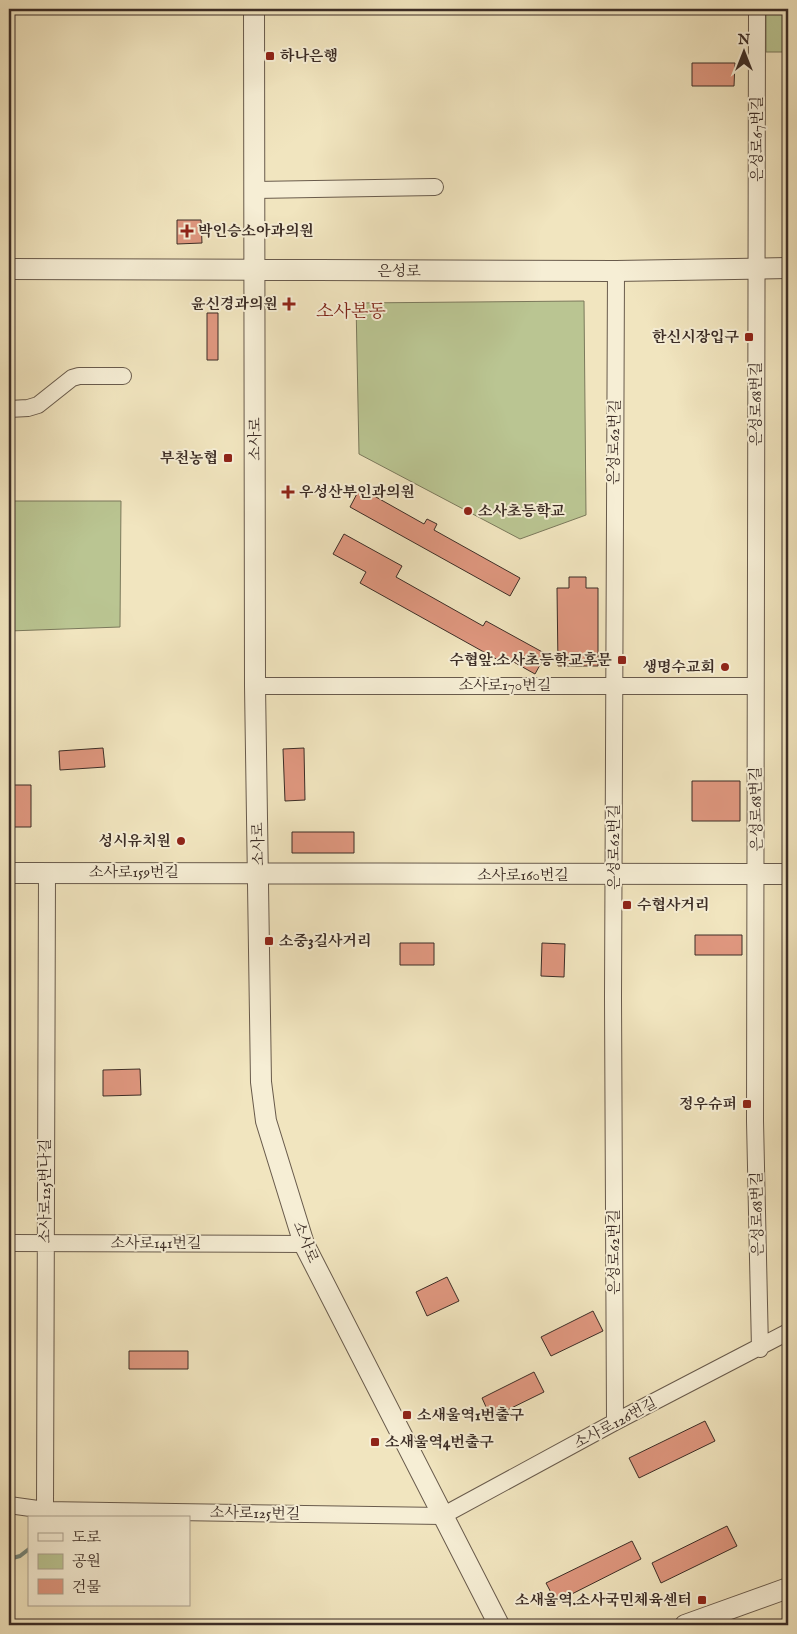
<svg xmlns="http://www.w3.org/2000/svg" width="797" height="1634" font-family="'IM FELL English','Noto Serif KR',serif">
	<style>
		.park { fill: #bac592; stroke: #7b795c }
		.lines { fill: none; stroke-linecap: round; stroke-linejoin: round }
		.stream { stroke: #758579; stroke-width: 4 }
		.building { fill: #df977f; stroke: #3c2d26 }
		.minor-casing { stroke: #695b4c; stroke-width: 18 }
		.tertiary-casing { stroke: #695b4c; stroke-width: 22 }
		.minor { stroke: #f6eed5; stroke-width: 16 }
		.tertiary { stroke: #f6eed5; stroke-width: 20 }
		.poi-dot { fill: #8f2418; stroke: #f6eed5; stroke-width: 2 }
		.labels { text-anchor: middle; stroke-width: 4; stroke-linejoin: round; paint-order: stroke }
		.poi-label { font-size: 15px; font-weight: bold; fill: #3c2d26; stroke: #f6eed5; text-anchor: start }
		.street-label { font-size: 15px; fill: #3c2d26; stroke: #f6eed5 }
		.quarter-label { font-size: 18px; fill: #7a1f14; stroke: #f6eed5 }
	</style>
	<rect width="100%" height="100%" fill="#f1e5bf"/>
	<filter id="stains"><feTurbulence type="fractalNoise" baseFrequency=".004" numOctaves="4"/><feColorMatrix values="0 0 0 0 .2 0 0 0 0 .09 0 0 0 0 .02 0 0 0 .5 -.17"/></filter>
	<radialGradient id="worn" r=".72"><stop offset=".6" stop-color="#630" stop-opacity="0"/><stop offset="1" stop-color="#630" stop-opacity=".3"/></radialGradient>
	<!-- park -->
	<path class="park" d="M766,9H788V52H766Z
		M584,301L586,515L520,539L359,454L356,303Z
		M9,501H121L120,627L9,631Z"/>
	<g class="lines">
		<!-- stream -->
		<path class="stream" d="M9,1559L20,1556L29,1549"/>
	</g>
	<!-- building -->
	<path class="building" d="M692,63H735L734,86H692Z
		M177,220H201L202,243L177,244Z
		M207,313H218V360H207Z
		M360,488L424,524L427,519L437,524L434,530L520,578L510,596L350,507Z
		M344,534L402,566L396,577L483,626L486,621L546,654L535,674L503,656L500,661L360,583L366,572L333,554Z
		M569,577H586V588H598V666H558L557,588H569Z
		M103,748L105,767L60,770L59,751Z
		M304,748L305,800L285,801L283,749Z
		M692,781H740V821H692Z
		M9,785H31V827H9Z
		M292,832H354V853H292Z
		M695,935H742V955H695Z
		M400,943H434V965H400Z
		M542,943L565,944L564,977L541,976Z
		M140,1069L141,1095L103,1096V1070Z
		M447,1277L459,1301L427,1316L416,1292Z
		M593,1311L603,1331L551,1356L541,1337Z
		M129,1351H188V1369H129Z
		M534,1372L544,1392L491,1418L482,1398Z
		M705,1421L715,1441L639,1478L629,1458Z
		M727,1526L737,1546L661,1583L652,1563Z
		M632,1541L641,1559L556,1602L546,1583Z"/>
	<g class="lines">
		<defs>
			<path id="minor" d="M757,9L755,1121L760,1349
				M255,190L435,187
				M9,409L28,408L38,405L72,378L79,376H123
				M255,686H755
				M9,1243L304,1244
				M615,1422L613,998L616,271
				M9,1505L45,1510L442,1516L615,1422L788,1332
				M45,1510L47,873"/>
			<path id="tertiary" d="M254,9L255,686L261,1082L266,1121L304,1244L499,1625
				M9,269L616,271L788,268
				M9,873L788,874
				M685,1625L788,1588"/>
		</defs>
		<!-- minor casing -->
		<use href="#minor" class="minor-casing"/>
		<!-- tertiary casing -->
		<use href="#tertiary" class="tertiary-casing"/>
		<!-- minor -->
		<use href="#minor" class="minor"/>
		<!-- tertiary -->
		<use href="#tertiary" class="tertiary"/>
	</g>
	<!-- markers -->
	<g class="poi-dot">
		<rect x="265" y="51" width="10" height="10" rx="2.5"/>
		<path d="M184.5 223.5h5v5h5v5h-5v5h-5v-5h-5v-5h5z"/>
		<path d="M286.5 296.5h5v5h5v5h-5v5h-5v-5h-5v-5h5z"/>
		<rect x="744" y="332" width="10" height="10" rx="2.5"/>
		<rect x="223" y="453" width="10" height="10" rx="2.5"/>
		<path d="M285.5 484.5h5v5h5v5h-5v5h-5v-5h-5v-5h5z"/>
		<circle cx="468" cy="511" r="5"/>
		<rect x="617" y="655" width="10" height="10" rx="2.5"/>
		<circle cx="725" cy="667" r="5"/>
		<circle cx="181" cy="841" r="5"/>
		<rect x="622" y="900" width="10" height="10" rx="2.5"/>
		<rect x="264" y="936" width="10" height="10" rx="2.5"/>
		<rect x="742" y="1099" width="10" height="10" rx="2.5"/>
		<rect x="402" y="1410" width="10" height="10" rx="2.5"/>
		<rect x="370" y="1437" width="10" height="10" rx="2.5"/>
		<rect x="697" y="1595" width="10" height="10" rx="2.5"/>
	</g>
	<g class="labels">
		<!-- poi labels -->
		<g class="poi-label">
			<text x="280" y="61">하나은행</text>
			<text x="198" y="236">박인승소아과의원</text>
			<text x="278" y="309" text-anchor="end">윤신경과의원</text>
			<text x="739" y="342" text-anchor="end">한신시장입구</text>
			<text x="218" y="463" text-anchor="end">부천농협</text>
			<text x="299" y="497">우성산부인과의원</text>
			<text x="478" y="516">소사초등학교</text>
			<text x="612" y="665" text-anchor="end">수협앞.소사초등학교후문</text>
			<text x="715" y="672" text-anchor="end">생명수교회</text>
			<text x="171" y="846" text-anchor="end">성시유치원</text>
			<text x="637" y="910">수협사거리</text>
			<text x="279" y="946">소중3길사거리</text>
			<text x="737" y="1109" text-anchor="end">정우슈퍼</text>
			<text x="417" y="1420">소새울역1번출구</text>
			<text x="385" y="1447">소새울역4번출구</text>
			<text x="692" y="1605" text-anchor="end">소새울역.소사국민체육센터</text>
		</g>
		<!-- street labels -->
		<g class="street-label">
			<text transform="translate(757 139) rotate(-90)" y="5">은성로67번길</text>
			<text x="399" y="276">은성로</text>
			<text transform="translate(756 404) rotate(-90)" y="5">은성로68번길</text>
			<text transform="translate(255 439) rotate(-90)" y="5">소사로</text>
			<text transform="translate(614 442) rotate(-89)" y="5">은성로62번길</text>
			<text x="505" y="690">소사로170번길</text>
			<text transform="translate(756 809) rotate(-91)" y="5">은성로68번길</text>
			<text transform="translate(258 844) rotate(-91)" y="5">소사로</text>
			<text transform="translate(614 847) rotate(-90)" y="5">은성로62번길</text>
			<text x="134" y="877">소사로159번길</text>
			<text x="523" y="880">소사로160번길</text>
			<text transform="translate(45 1191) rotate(-90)" y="5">소사로125번나길</text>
			<text transform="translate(757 1214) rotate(-91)" y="5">은성로68번길</text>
			<text transform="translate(306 1242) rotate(68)" y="5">소사로</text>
			<text x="156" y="1248">소사로141번길</text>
			<text transform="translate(614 1252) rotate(-90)" y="5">은성로62번길</text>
			<text transform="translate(615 1423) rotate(-28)" y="5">소사로126번길</text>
			<text transform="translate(255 1513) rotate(1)" y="5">소사로125번길</text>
		</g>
		<!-- quarter labels -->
		<g class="quarter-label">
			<text x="351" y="317">소사본동</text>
		</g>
	</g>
	<!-- margin -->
	<rect width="797" height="1634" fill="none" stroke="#f1e5bf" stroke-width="30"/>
	<rect x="10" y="10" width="777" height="1614" fill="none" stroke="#3c2d26" stroke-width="2.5"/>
	<rect x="15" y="15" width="767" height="1604" fill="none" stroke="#3c2d26"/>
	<!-- legend -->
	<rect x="28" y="1516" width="162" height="90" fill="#f6eed5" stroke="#aca18f"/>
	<rect x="38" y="1533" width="25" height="8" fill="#f6eed5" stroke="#aca18f"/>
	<text x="72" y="1542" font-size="15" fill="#3c2d26">도로</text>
	<rect x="38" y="1554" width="25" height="15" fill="#bac592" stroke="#aca18f"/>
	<text x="72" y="1566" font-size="15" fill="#3c2d26">공원</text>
	<rect x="38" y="1579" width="25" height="15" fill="#df977f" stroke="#aca18f"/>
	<text x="72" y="1592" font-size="15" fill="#3c2d26">건물</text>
	<!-- north arrow -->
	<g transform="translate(744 52)" stroke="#f6eed5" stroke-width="4" paint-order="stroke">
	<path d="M0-4L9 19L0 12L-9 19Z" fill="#3c2d26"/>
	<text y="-8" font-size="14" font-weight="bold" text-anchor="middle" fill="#3c2d26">N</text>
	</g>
	<rect width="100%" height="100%" filter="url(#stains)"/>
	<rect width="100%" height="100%" fill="url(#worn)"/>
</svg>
